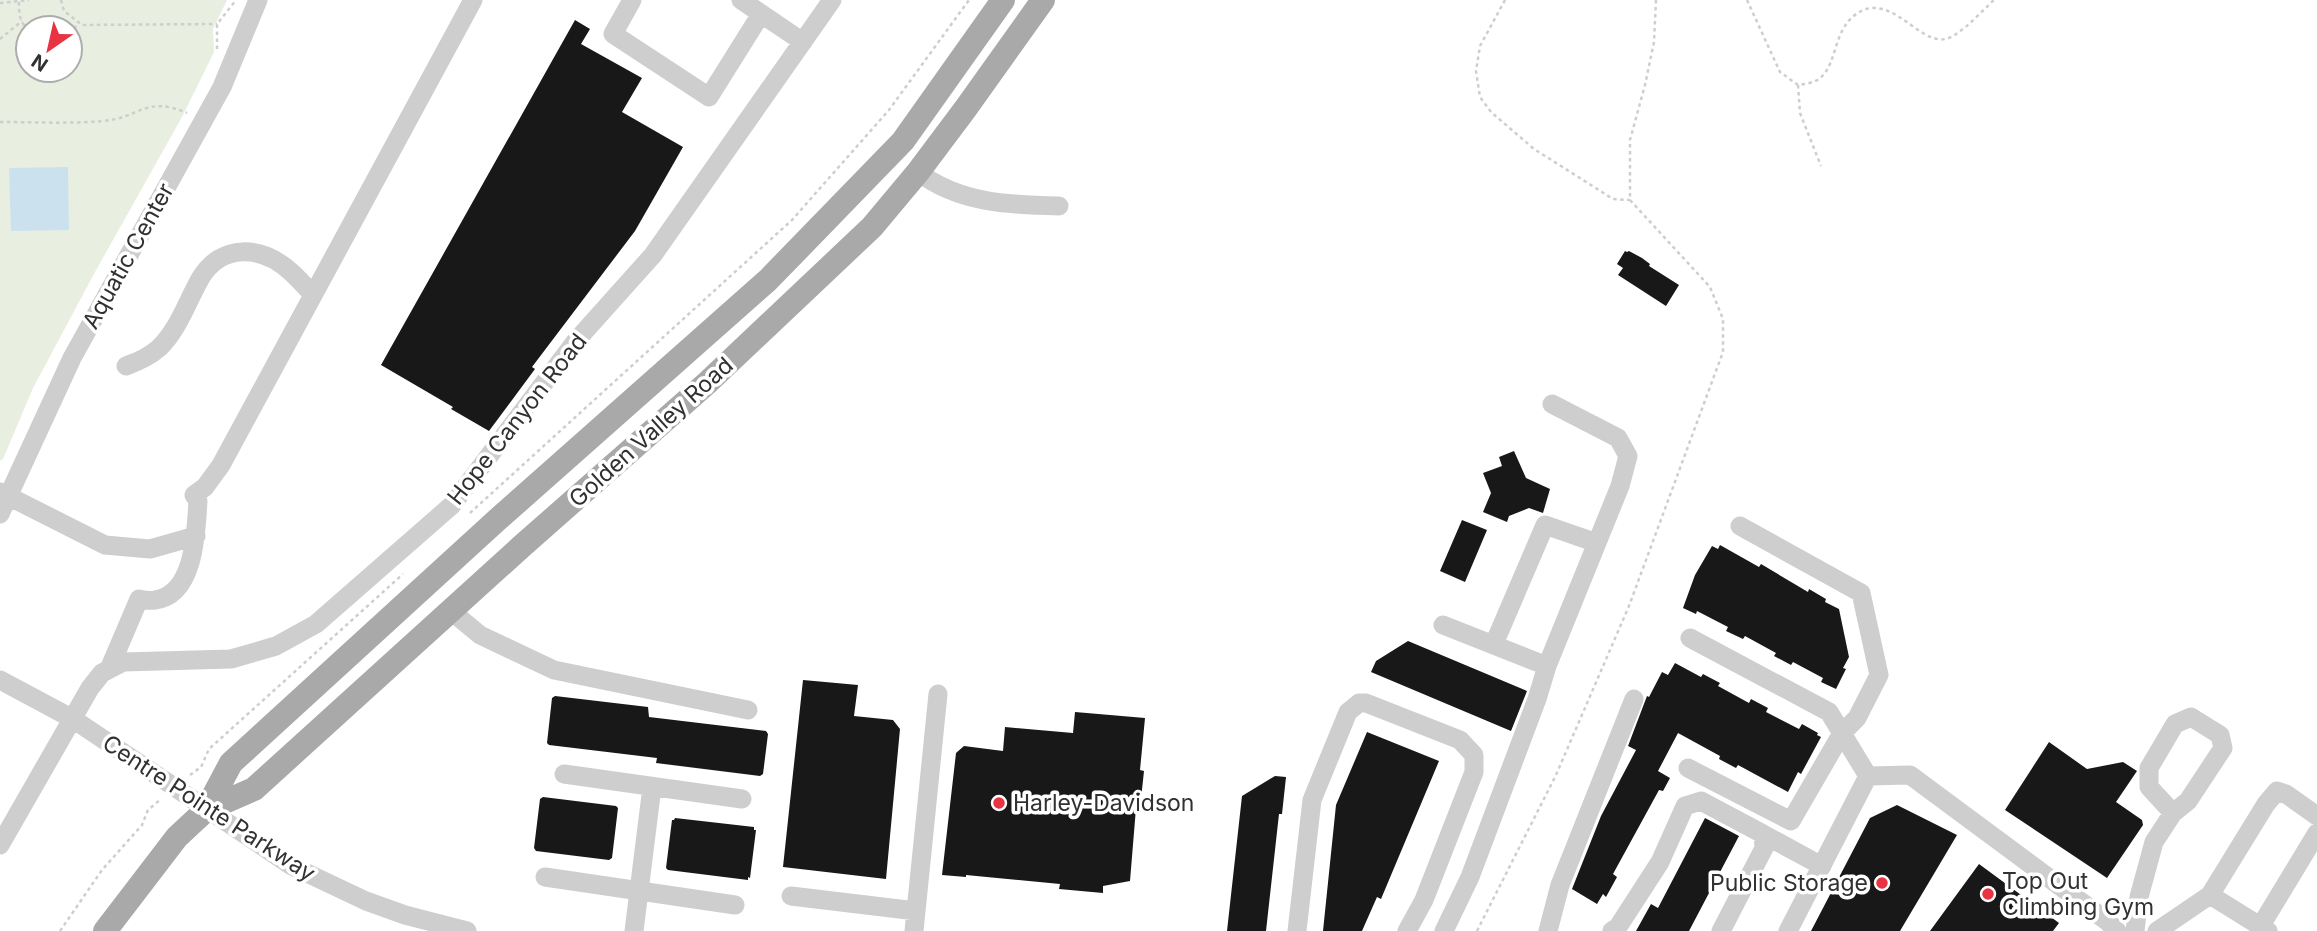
<svg xmlns="http://www.w3.org/2000/svg" width="2317" height="931" font-family="Inter,sans-serif">
	<style>
		.green { fill: #e8eee0; fill-rule: evenodd }
		.water { fill: #cce1ee }
		.building { fill: #181818 }
		.lines { fill: none; stroke-linecap: round; stroke-linejoin: round }
		.path { stroke: #cecece; stroke-width: 2.5; stroke-dasharray: 3.5 3.5; stroke-linecap: butt }
		.minor { stroke: #cecece; stroke-width: 19 }
		.major { stroke: #a9a9a9; stroke-width: 24 }
		.poi-dot { fill: #e83442; stroke: #fff; stroke-width: 2.5 }
		.labels { text-anchor: middle; stroke-width: 7; stroke-linejoin: round; paint-order: stroke }
		.street-label { font-size: 23px; fill: #313131; stroke: #fff }
		.poi-label { font-size: 23px; fill: #313131; stroke: #fff; text-anchor: start }
	</style>
	<rect width="100%" height="100%" fill="#fff"/>
	<!-- green -->
	<path class="green" d="M0,0H227L213,29L214,52L182,117L95,272L33,388L3,459L0,461ZM28,28H70V70H28Z"/>
	<!-- water -->
	<path class="water" d="M68,167L69,230L11,231L9,168Z"/>
	<!-- building -->
	<path class="building" d="M575,20L590,29L581,44L642,78L622,112L683,147L635,231L532,367L535,369L489,431L451,409L453,407L381,365Z
		M1625,251L1627,252L1629,251L1642,258L1650,264L1649,266L1679,285L1666,306L1618,275L1623,268L1617,264Z
		M1514,451L1526,478L1550,489L1543,513L1529,508L1509,516L1507,522L1483,512L1491,493L1483,473L1502,466L1499,457Z
		M1462,520L1487,530L1465,582L1440,571Z
		M1720,545L1759,567L1761,564L1808,592L1809,589L1826,599L1825,602L1839,609L1849,657L1843,668L1846,669L1836,689L1821,682L1823,678L1793,662L1791,665L1774,656L1776,653L1745,636L1743,639L1726,631L1728,627L1697,611L1696,614L1683,608L1695,575L1712,546L1718,549Z
		M1408,641L1527,691L1511,731L1371,672L1376,661Z
		M1675,663L1701,677L1703,674L1720,683L1718,686L1749,703L1751,699L1768,708L1766,712L1799,729L1802,724L1818,733L1817,735L1821,737L1801,774L1798,772L1788,792L1738,765L1736,768L1719,759L1720,756L1678,733L1658,771L1670,778L1663,791L1659,790L1613,874L1617,877L1606,897L1603,894L1597,904L1572,889L1601,816L1636,750L1628,746L1647,696L1649,697L1662,672L1668,675Z
		M803,680L858,685L854,716L893,720L900,729L886,879L783,867Z
		M555,696L648,707L649,717L766,731L768,734L763,774L760,776L656,763L657,758L549,745L547,743L552,698Z
		M1075,712L1145,718L1140,770L1144,771L1140,808H1136L1130,881L1103,886V893L1059,889L1060,884L966,875V877L942,875L956,753L964,746L1003,751L1005,727L1073,733Z
		M1367,732L1439,761L1381,899L1377,897L1362,931H1323L1336,805Z
		M2049,742L2087,769L2123,762L2137,771L2116,802L2142,820L2143,825L2107,878L2005,810Z
		M1275,776L1286,777L1282,814H1279L1266,931H1227L1242,796Z
		M543,797L616,806L618,808L612,858L609,860L536,851L534,848L540,799Z
		M1897,805L1957,835L1900,931H1811L1870,818Z
		M675,818L754,827V830H756L750,878L748,877V880L668,870L666,868L672,820H674Z
		M1705,818L1739,836L1689,931H1636L1651,904L1658,908Z
		M1979,864L2059,923L2053,931H1930Z"/>
	<g class="lines">
		<!-- path -->
		<path class="path" d="M61,0L64,11L82,25L217,24
			M1505,0L1480,46L1476,71L1480,97L1491,112L1534,149L1613,199L1630,200
			M1747,0L1780,72L1798,85C1805,84 1813,83 1819,79C1840,63 1831,22 1866,9C1900,0 1925,53 1953,36C1968,27 1981,12 1994,0
			M19,2C19,12 19,23 28,28
			M0,3L29,0
			M70,31H75L76,22
			M0,39L22,21
			M217,49V24L236,0
			M29,70L31,75L36,77L41,76L44,70
			M1798,85L1800,113L1821,166
			M0,122C34,122 70,124 103,121C140,118 145,95 187,113
			M470,513L792,220L889,110L969,0
			M190,775L201,767L209,749L403,574
			M60,931L102,870L142,825L148,810L161,799
			M1477,931L1556,775L1629,606L1723,352V319L1710,287L1630,200V140L1645,85L1654,42L1656,0"/>
		<!-- minor -->
		<path class="minor" d="M632,0L613,34L709,97L761,14
			M741,0L803,42
			M918,172C959,203 1008,205 1059,206
			M126,366C137,362 150,356 159,348C178,330 187,302 200,279C221,243 262,245 291,272C299,279 306,287 313,295
			M0,492L105,545L150,549L196,536
			M0,514L72,358L222,87L258,0
			M451,611L480,635L554,670L748,710
			M1443,625L1547,666
			M1690,638L1829,712L1868,776
			M1494,644L1545,525L1597,543
			M110,667L139,599C144,600 150,601 155,600C195,595 196,531 198,501L194,495L205,487L221,465L473,0
			M0,680L73,719L292,866L366,901L405,915L467,931
			M1688,768L1791,821L1842,733L1857,718L1879,675L1861,593L1740,526
			M564,774L742,799
			M1763,834L1822,866
			M0,845L90,688L102,673L123,662L231,659L276,646L316,624L452,505L575,342L653,255L832,0
			M545,877L735,905
			M2210,895L2268,931
			M791,896L916,911
			M2260,927L2317,833
			M634,931L652,787
			M914,931L938,694
			M1297,931L1312,800L1348,712L1359,703H1366L1460,740L1474,755V772L1424,900L1407,931
			M1444,931L1470,877L1537,699L1547,666L1620,486L1628,456L1618,438L1552,404
			M1548,931L1560,885L1634,699
			M1612,931L1618,927L1660,862L1685,806L1701,801L1763,834L1764,848L1721,931
			M1788,931L1868,776L1910,775L2107,921L2117,931
			M2135,931L2139,897L2154,842L2173,813L2188,801L2223,748L2220,735L2191,717L2175,724L2149,768V787L2173,813
			M2157,931L2210,895L2266,804L2277,791L2286,794L2317,816"/>
		<!-- major -->
		<path class="major" d="M206,810L231,763L497,520L768,280L903,141L1003,0
			M105,931L177,837L206,810L254,789L522,546L707,383L872,227L918,172L966,108L1043,0"/>
	</g>
	<!-- markers -->
	<g class="poi-dot">
		<circle cx="999" cy="803" r="7"/>
		<circle cx="1882" cy="883" r="7"/>
		<circle cx="1988" cy="894" r="7"/>
	</g>
	<g class="labels">
		<!-- street labels -->
		<g class="street-label">
			<text transform="translate(128 256) rotate(-61)" y="8">Aquatic Center</text>
			<text transform="translate(517 419) rotate(-52)" y="8">Hope Canyon Road</text>
			<text transform="translate(651 432) rotate(-42)" y="8">Golden Valley Road</text>
			<text transform="translate(209 808) rotate(33)" y="8">Centre Pointe Parkway</text>
		</g>
		<!-- poi labels -->
		<g class="poi-label">
			<text x="1013" y="811">Harley-Davidson</text>
			<text x="2002" y="889">Top Out<tspan x="2002" dy="26">Climbing Gym</tspan></text>
			<text x="1868" y="891" text-anchor="end">Public Storage</text>
		</g>
	</g>
	<!-- north arrow -->
	<g transform="translate(49 49) rotate(214)"><circle r="33" fill="#ffffff" stroke="#adadad" stroke-width="2"/>
	<path d="M0-5L12 26L0 18L-12 26Z" fill="#e83442"/>
	<text y="-10" font-size="19" font-weight="bold" text-anchor="middle" fill="#313131">N</text>
	</g>
</svg>
